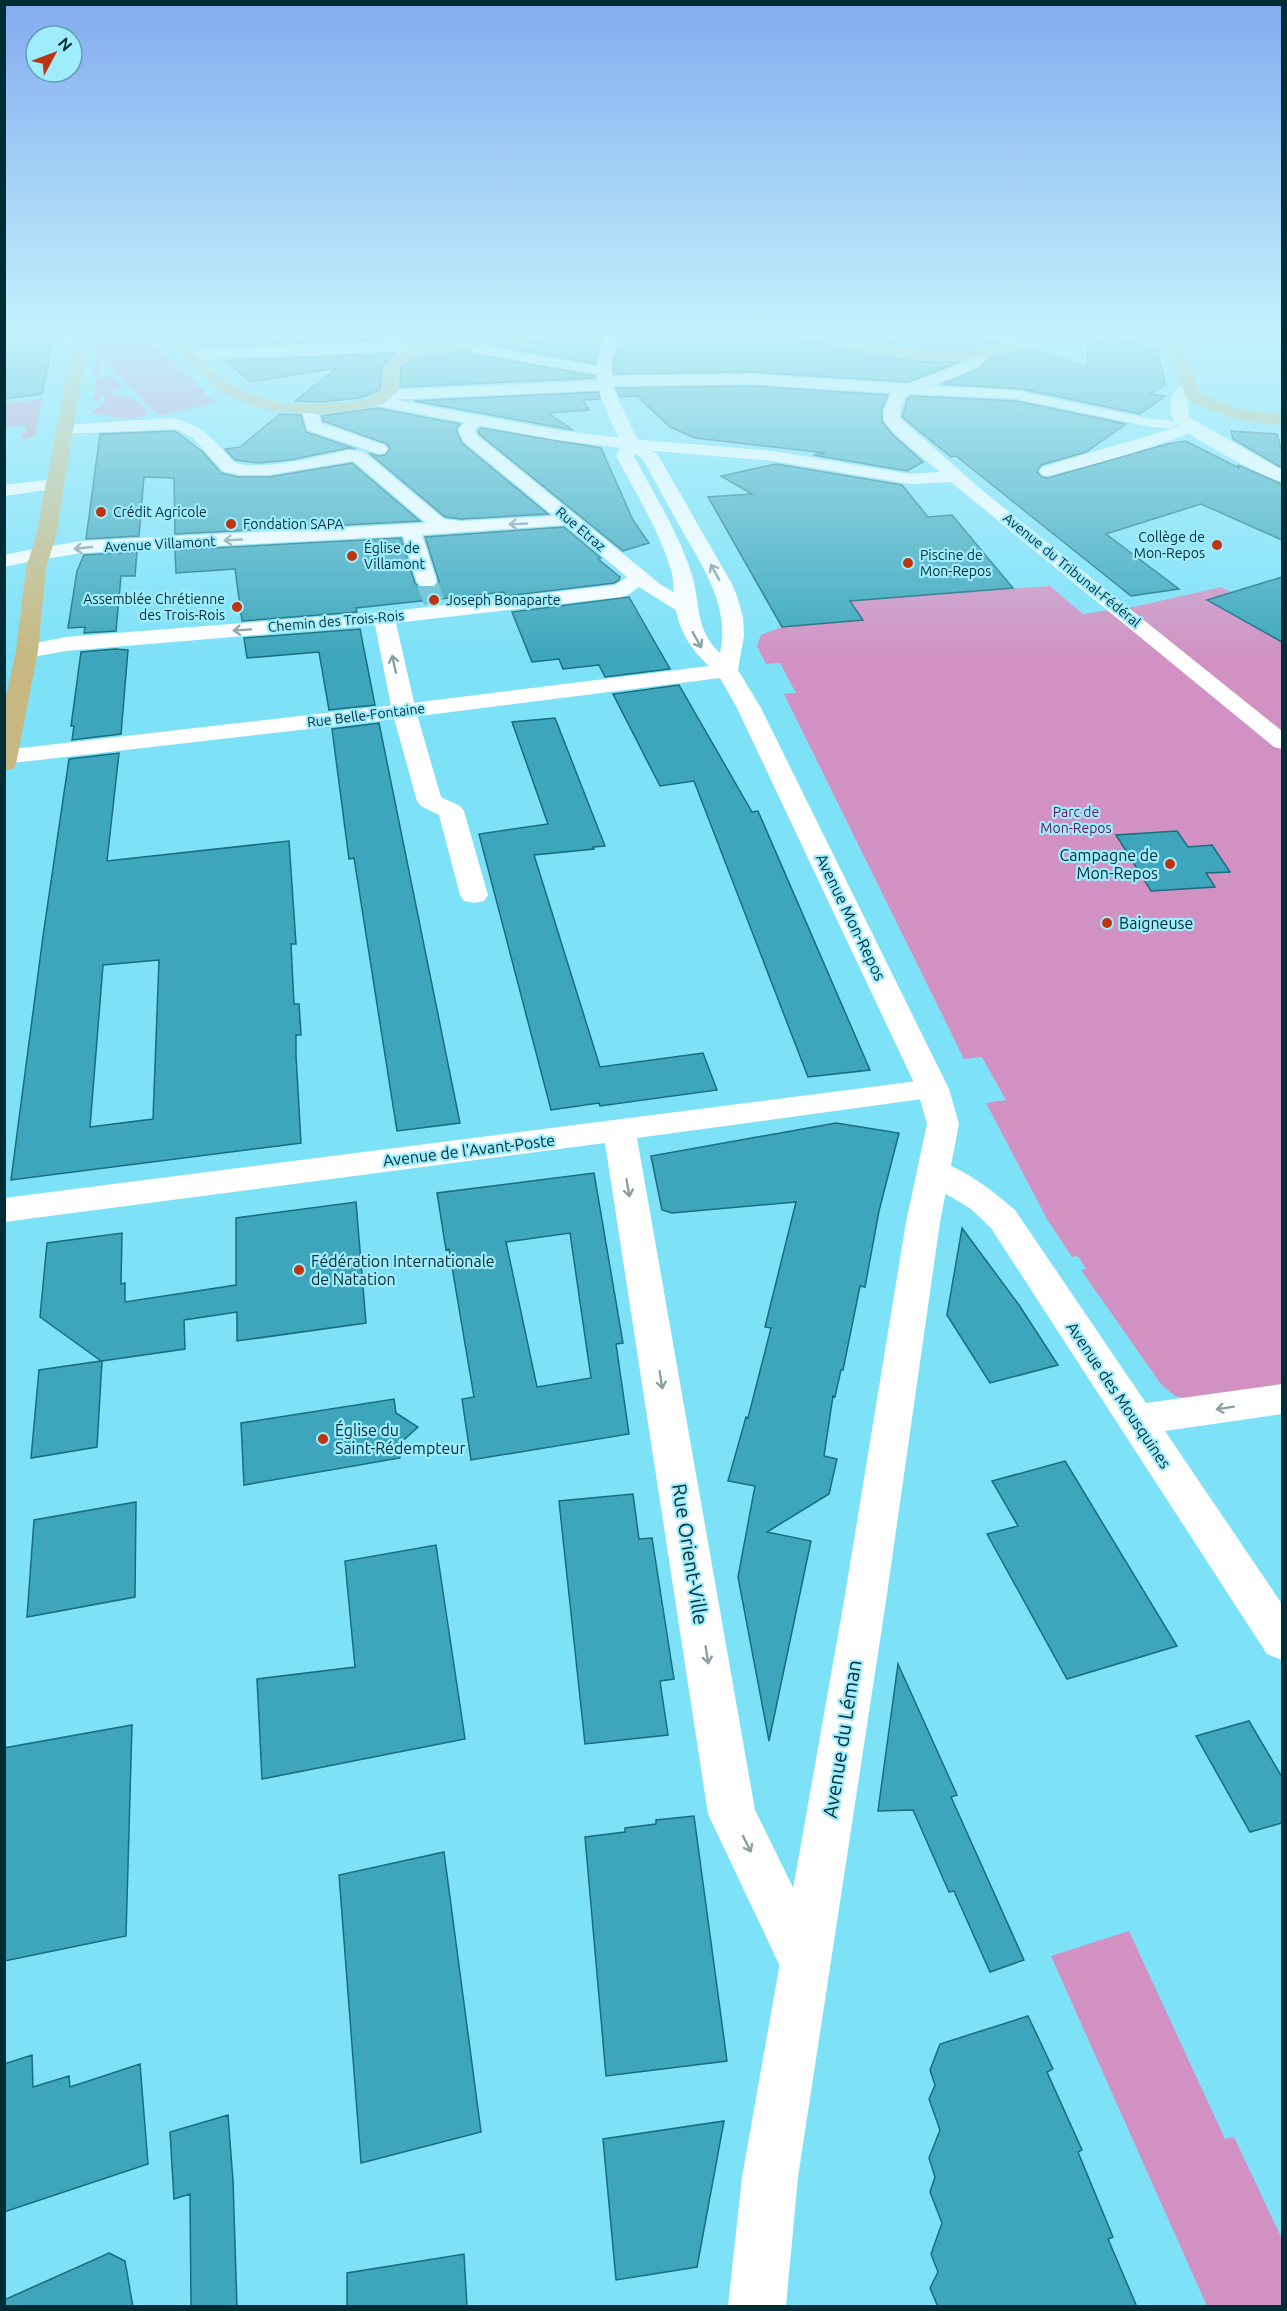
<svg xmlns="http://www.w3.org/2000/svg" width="1287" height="2311" font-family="Ubuntu,sans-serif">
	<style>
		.green { fill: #d192c3 }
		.building { fill: #3da6bc; stroke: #196d7d; stroke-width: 1.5; fill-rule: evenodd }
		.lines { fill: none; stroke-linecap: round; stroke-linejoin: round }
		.minor-tunnel { stroke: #64bdd1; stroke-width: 21; stroke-dasharray: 21 10; stroke-linecap: butt }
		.pedestrian { fill: #fff; fill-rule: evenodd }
		.minor { fill: #fff; fill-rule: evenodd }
		.tertiary { fill: #fff; fill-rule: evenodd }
		.secondary { fill: #fff; fill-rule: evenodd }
		.primary { fill: #c7b881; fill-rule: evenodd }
		.oneway { stroke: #8ca0a4 }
		.poi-dot { fill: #be3411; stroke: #9fecfe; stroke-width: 2 }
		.labels { text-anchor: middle; stroke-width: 4.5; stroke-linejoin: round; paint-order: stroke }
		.far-poi-label { font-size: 14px; fill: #002d35; stroke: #9fecfe; text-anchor: start }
		.far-street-label { font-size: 14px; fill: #002d35; stroke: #9fecfe }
		.far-park-label { font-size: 14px; fill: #631758; stroke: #9fecfe }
		.poi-label { font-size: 16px; fill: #002d35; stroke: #9fecfe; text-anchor: start }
		.street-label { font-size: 16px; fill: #002d35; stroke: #9fecfe }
		.near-street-label { font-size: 20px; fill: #002d35; stroke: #9fecfe }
	</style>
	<rect width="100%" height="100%" fill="#7de1f8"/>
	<!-- green -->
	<path class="green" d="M99,333H141L182,369L180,371L184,372L198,384L197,386L203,388L206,396L217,402L159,416L102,359L100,372L92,377Z
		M102,375H109L123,387L99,396V401H95L93,399L97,388L95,385L97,378Z
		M109,392L137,400L148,412L145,416L129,419L93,414L94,410L105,402L104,394Z
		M42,399L35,436L19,440L22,438L21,434L26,432L24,425L5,427V403Z
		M851,488L846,601L1050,586L1083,614L1138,606L1221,587L1265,608L1273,605L1282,610V1385L1189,1399L1175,1396L1161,1384L1081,1270L1086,1269L1078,1256L1072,1257L1047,1219L986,1103L1006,1100L982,1057L964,1059L784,694L796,693L780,663L766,664L757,646L761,635L782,627L862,619L853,606L791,610L727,496Z
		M1129,1931L1225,2139L1234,2137L1282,2239V2306H1207L1051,1956Z"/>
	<!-- building -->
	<path class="building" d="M4,333H34L52,345L42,394L4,399Z
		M191,333H385V339L208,347Z
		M401,333H516L417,345L400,341Z
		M579,333H604L595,364L502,347L570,339Z
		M622,333H791L794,338L872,355L924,362H960L908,382L752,372L614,374L613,363Z
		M825,333H967L1000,344L970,348H929Z
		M1109,341L1138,343L1158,350L1165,385L1150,394L1165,396L1140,414L1022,389L942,384L979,369L987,359L1022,351L1036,350L1087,367L1088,346Z
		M469,351L472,354L595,376V378L400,387L401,367L419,357Z
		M394,353L382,367L380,389L376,392L359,398L320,402L295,401L337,368L251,382L225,361Z
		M752,386L888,395L882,409V421L891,433L923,462L907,471L813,455L826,453L695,438L670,427L637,396L620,397L616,388Z
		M598,392L600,399L583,400L589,410L548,413L573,430L414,401Z
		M911,396L1016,401L1126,424L1086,452L1041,465L1037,472L1042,477L1048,478L1167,444L1186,441L1239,468L1238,465L1282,484V540L1201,504L1106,534L1179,589L1131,596L956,456L951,457L902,417L908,398Z
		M377,408L460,424L456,429L462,443L548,514L461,519L445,517L369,453L378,456L385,455L390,449L387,444L323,421L322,416Z
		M280,414L301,415L306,432L356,449L349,448L290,460L258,463L235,460L225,449L240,447Z
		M481,428L601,448L633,520L649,543L623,551L479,434L478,431Z
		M175,431L203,452L221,473L238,477H269L352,463L420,521L175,534L174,478L144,477L139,536L86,539L100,434Z
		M1231,431L1277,434L1282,453V468L1233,439Z
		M776,464L902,485L928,517L952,515L1013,588L850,601L863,620L782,627L708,497L752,494L721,476Z
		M564,527L601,558L598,559L620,577L619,580L614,583L506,596L504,592L356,608L357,612L242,621L235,569L176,573L175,550L401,538L415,583L420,588H434L439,581L425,537Z
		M137,552L135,576H121L116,631L84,633L85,627L68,628L77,571L84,555Z
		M1282,577V642L1207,600Z
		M629,597L670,669L605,677L599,665L563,669L559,659L532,662L512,612Z
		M360,629L375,705L329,710L319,652L247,658L244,638Z
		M115,649L128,650L121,734L72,740L74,726H71L81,652Z
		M679,685L752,812L758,811L870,1070L808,1077L694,781L660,786L613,694Z
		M555,718L605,846L593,847L594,849L534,855L600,1067L703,1053L717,1090L600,1106L599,1103L551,1110L479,834L548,824L512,722Z
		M379,723L460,1123L397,1131L354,858L349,859L332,729Z
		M119,753L107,861L289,841L296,944H291L294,1004H299L301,1035H296V1055L301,1143L11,1180L43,936L69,759ZM159,960L153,1119L90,1127L103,965Z
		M1177,831L1188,847L1212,845L1230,872L1206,873L1215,887L1151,891L1116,835Z
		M836,1123L899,1133L879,1211L865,1287L860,1286L843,1370H841L835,1397L833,1396L824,1456L837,1459L829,1494L767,1532L811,1541L769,1741L738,1577L755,1486L728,1481L746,1417L748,1418L771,1328L765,1327L796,1202L672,1213L662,1210L651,1156Z
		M594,1173L623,1343L616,1344L629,1434L471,1460L462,1399L474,1397L449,1249L446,1250L437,1193ZM570,1233L591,1378L537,1387L506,1242Z
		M356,1202L366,1323L237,1341V1312L184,1320L185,1349L102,1361L97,1447L31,1458L39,1370L101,1361L40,1317L47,1243L122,1233L121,1284L125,1283V1302L236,1285V1218Z
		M962,1228L1019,1305L1058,1365L990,1383L947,1315Z
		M394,1399L396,1413L418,1427L398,1445L400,1458L244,1485L241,1423Z
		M1065,1461L1177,1646L1067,1679L987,1534L1018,1526L992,1481Z
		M633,1494L639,1539L652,1538L674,1679L660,1681L668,1735L585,1744L559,1501Z
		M136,1502L135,1597L27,1617L34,1520Z
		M436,1545L465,1739L262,1779L257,1679L355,1667L345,1561Z
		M898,1664L957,1795L951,1797L1024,1960L990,1972L954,1891L949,1892L913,1810L878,1811Z
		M1249,1721L1282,1777V1823L1250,1832L1196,1736Z
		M132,1725L126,1936L4,1961V1748Z
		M694,1816L727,2061L606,2076L585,1837L625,1832V1828L656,1824V1820Z
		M444,1852L481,2132L361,2163L339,1875Z
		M1028,2016L1053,2069L1047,2072L1082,2150L1078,2152L1113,2237L1108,2239L1137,2307H938L930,2288L938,2272L931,2254L942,2223L930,2192L935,2177L929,2158L940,2130L929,2099L935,2085L930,2070L940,2044Z
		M32,2055L33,2087L69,2076L70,2087L140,2064L148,2164L4,2212V2064Z
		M228,2115L233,2181L237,2307H191L190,2194L174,2199L170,2132Z
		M724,2121L697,2267L616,2280L603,2139Z
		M109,2253L125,2261L133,2307H4V2300Z
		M464,2254L467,2307H347V2273Z"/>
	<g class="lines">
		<!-- minor-tunnel -->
		<path class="minor-tunnel" d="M427,582L434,602"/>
		<!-- pedestrian -->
		<path class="pedestrian" d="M387,333H399L397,349L393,350L387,346Z
			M998,333H1010L1015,348L1013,351H1005Z
			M476,345L602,367L608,371L602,375L472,352L470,349L472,346Z
			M1022,392L1151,419L1170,420L1177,424L1170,428L1151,427L1017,399L1015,396Z"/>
		<!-- minor -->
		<path class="minor" d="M50,333H87L88,335C79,344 63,340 52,336Z
			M393,341L420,348L423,351L415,356L393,351L191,360L183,355L191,350Z
			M976,349L981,351L985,360L978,367L932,386L1022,391L1028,393L1030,396L1028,399L911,394L906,396L900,410V418L983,491L1282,731V749L1274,747L951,482L910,484L773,461L631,449L625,448L622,444L625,440L631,439L773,451L910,474L940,472C928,462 888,431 884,420C881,411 888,400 891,393L752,384L611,386L603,390L387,400L379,395L387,390L595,381L603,376L752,374L908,384L968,361L971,351Z
			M310,405L318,410L321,423L385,445L388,449L385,453L379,454L307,430L302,410Z
			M477,416L485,421L475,430L477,435L660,584L693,604L696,608L693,612L686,614L679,612L639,587L628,595L621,597L396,623L416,711L441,797L460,806L464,811L488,895L484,901L474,903L464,901L460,895L439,815L421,806L417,801L392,711L375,625L66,651L27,658L19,656L16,651L19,646L66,637L384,612L615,585L627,577L565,525L422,535L437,582L434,586H420L417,582L403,536L82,553L39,560L32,558L29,554L32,550L39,548L82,541L426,523L353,461L269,475H239L223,471L193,438L176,429L59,434L57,430L59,426L65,425L172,418C204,425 213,440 234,462C258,473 322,455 349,450L364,452L444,519L461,521L554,516L463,441L458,429L471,417Z
			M1191,421L1199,426C1189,440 1072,470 1048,476L1042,475L1039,471L1042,467L1164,431Z
			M55,479L61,480L64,484L61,488L4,496V485Z
			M933,1079L944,1082L949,1089L944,1096L637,1138L755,1810L830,1963L823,1981L805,1988L787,1981L708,1814L605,1143L4,1222V1198Z
			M935,1160C965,1169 992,1190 1015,1210L1146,1403L1282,1384V1414L1165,1431L1282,1604V1660L1267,1654L991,1228L971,1209L923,1180L918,1172L923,1164Z"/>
		<!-- tertiary -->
		<path class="tertiary" d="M1189,382L1197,387L1188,397L1189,417L1282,470V482C1266,479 1188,436 1176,424C1170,418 1169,404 1172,397C1175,389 1181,384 1189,382Z
			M375,396L556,430L631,439L637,440L640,444L637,448L631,449L556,440L369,404L367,401L369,398Z
			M39,548L46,550L49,554L46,558L4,567V555Z"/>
		<!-- secondary -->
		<path class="secondary" d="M606,333H620L611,363L614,390L638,441L658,455L732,584L737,596L743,617L744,636L738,670L761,708L949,1089L959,1124L940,1222L886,1601L798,2177L786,2306H728L742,2177L844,1601L906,1222L927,1124L917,1089L737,708L720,678L404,718L4,764V750L404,704L709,666C690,648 680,632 675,606C673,596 674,584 672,574C662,535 635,492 616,456L622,444C603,404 586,377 606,333ZM635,454L642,458C656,483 669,507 683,532C704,569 730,607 720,653C694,629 701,602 691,572C678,532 654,494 634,456Z"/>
		<!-- primary -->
		<path class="primary" d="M75,333H89L56,536L46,568L38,651L16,764L13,769L4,771V705L16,651L26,568L36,536Z
			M159,333H174C192,349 213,374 234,386C264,404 299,406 333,403C350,402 369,401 382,390C381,366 387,356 410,348L533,333H577L570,337L418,355L399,366L398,391L383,404L357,410L320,414L272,411L250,405L220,391Z
			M793,333C845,333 896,351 949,351C967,351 987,350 1004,345C1023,339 1037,332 1057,333L1055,336C1038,343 1021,350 1003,354C934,369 862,353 795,336Z
			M1133,333C1186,333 1185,349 1200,393L1238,409L1282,415V425C1249,423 1216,416 1187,399L1170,351L1135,336Z"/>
	</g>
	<!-- one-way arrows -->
	<defs><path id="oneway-shaft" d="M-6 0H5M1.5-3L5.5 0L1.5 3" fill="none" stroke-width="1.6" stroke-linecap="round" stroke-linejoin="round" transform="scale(1.5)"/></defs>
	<g class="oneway">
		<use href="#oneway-shaft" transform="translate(518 524) rotate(177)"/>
		<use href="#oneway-shaft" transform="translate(233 540) rotate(177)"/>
		<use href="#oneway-shaft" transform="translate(83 548) rotate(174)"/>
		<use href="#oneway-shaft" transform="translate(715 572) rotate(-118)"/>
		<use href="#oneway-shaft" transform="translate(242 630) rotate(176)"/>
		<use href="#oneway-shaft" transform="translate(697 640) rotate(61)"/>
		<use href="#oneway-shaft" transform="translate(394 664) rotate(-102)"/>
		<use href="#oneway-shaft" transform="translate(628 1188) rotate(80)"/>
		<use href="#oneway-shaft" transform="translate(661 1380) rotate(81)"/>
		<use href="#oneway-shaft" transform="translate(1225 1408) rotate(171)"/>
		<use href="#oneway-shaft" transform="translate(707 1655) rotate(81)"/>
		<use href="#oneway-shaft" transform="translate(747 1844) rotate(64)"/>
	</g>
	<!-- sky -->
	<linearGradient id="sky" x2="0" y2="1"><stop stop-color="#83abef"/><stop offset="0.51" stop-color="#c4f2fc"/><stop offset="1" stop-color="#c4f2fc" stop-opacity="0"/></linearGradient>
	<rect width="1287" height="656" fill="url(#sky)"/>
	<!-- markers -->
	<g class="poi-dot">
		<circle cx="101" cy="512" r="6"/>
		<circle cx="231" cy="524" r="6"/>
		<circle cx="1217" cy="545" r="6"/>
		<circle cx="352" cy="556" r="6"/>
		<circle cx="908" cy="563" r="6"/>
		<circle cx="434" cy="600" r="6"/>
		<circle cx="237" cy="607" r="6"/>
		<circle cx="1170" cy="864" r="6"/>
		<circle cx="1107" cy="923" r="6"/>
		<circle cx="299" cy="1270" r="6"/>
		<circle cx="323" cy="1439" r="6"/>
	</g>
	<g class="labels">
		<!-- far-poi labels -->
		<g class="far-poi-label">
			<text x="113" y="517">Crédit Agricole</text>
			<text x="243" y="529">Fondation SAPA</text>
			<text x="1205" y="542" text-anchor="end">Collège de<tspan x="1205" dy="16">Mon-Repos</tspan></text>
			<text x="364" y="553">Église de<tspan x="364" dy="16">Villamont</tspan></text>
			<text x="920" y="560">Piscine de<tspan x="920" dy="16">Mon-Repos</tspan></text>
			<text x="225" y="604" text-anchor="end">Assemblée Chrétienne<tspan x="225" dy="16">des Trois-Rois</tspan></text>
			<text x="446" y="605">Joseph Bonaparte</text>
		</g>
		<!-- far-street labels -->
		<g class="far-street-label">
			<text transform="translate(581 529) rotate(40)" y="5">Rue Etraz</text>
			<text transform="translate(160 544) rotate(-3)" y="5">Avenue Villamont</text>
			<text transform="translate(1072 570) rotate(39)" y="5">Avenue du Tribunal-Fédéral</text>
			<text transform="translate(336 621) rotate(-5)" y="5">Chemin des Trois-Rois</text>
			<text transform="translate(366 715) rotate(-7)" y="5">Rue Belle-Fontaine</text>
		</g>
		<!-- far-park labels -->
		<g class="far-park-label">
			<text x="1076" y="817">Parc de<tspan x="1076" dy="16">Mon-Repos</tspan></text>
		</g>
		<!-- poi labels -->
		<g class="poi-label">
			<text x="1158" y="861" text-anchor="end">Campagne de<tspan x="1158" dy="18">Mon-Repos</tspan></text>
			<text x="1119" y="929">Baigneuse</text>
			<text x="311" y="1267">Fédération Internationale<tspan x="311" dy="18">de Natation</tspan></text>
			<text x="335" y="1436">Église du<tspan x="335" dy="18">Saint-Rédempteur</tspan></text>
		</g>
		<!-- street labels -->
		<g class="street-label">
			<text transform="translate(851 917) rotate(64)" y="6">Avenue Mon-Repos</text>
			<text transform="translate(469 1150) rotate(-7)" y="6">Avenue de l'Avant-Poste</text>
			<text transform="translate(1119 1395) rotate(56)" y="6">Avenue des Mousquines</text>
		</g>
		<!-- near-street labels -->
		<g class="near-street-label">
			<text transform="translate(690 1554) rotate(81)" y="7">Rue Orient-Ville</text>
			<text transform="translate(842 1739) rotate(-81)" y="7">Avenue du Léman</text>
		</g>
	</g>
	<!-- border -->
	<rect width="1287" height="2311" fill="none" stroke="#002d35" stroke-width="12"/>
	<!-- north arrow -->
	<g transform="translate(54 54) rotate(49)"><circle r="28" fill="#9fecfe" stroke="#5fa0ae" stroke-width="1.5"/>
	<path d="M0-4.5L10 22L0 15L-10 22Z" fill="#be3411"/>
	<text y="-9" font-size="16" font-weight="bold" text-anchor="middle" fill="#002d35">N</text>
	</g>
</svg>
